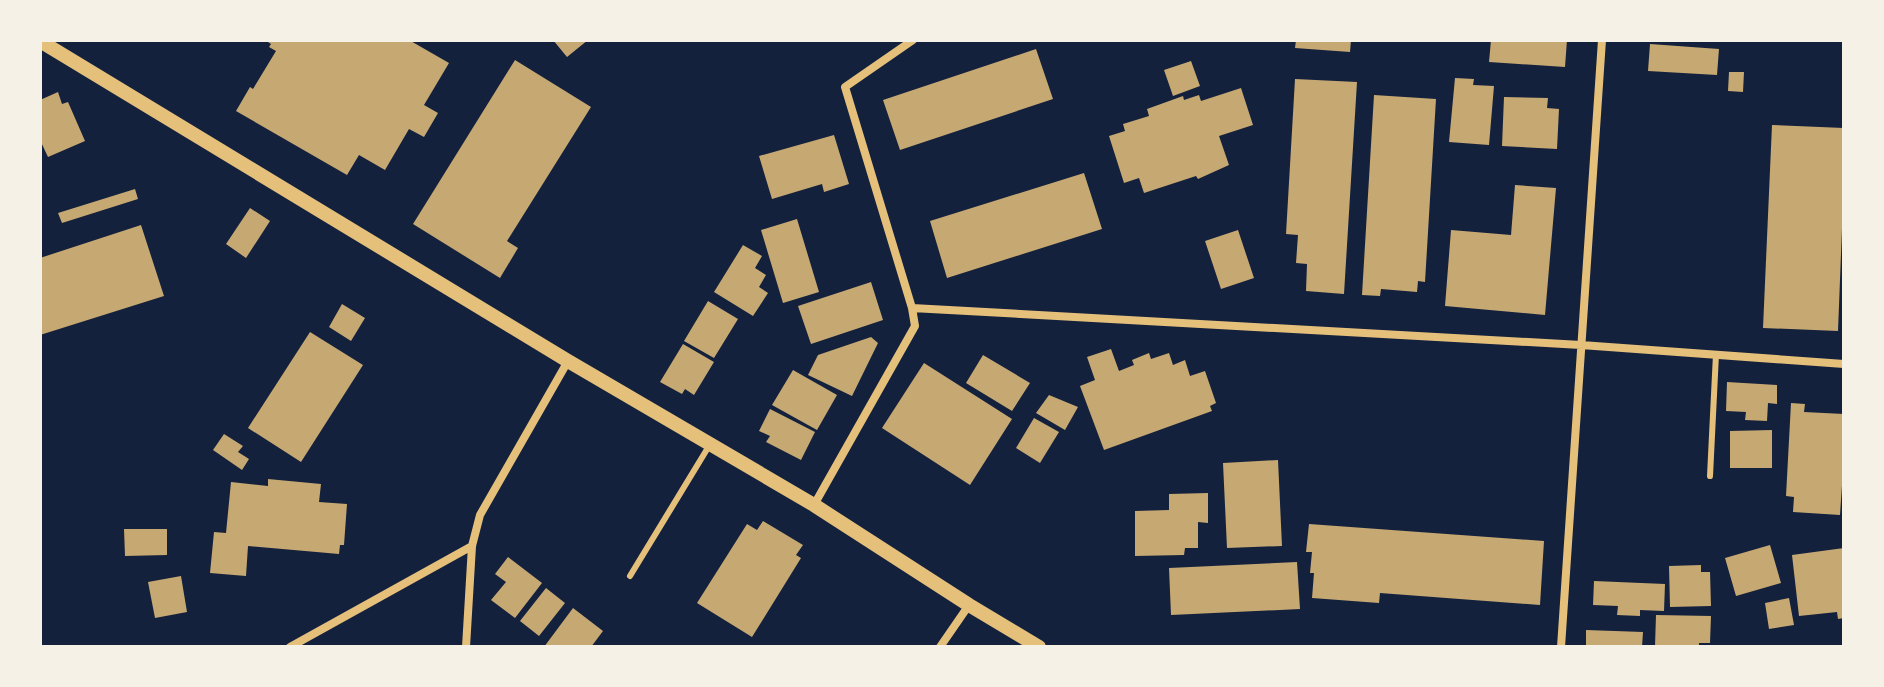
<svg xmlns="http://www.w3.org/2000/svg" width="1884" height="687" font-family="'Asap Condensed',sans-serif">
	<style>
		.building { fill: #c6a872 }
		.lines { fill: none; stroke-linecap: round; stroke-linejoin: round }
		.service { stroke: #e5c07b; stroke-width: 6 }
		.minor { stroke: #e5c07b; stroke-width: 8 }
		.tertiary { stroke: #e5c07b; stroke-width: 14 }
	</style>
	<rect width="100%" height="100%" fill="#14213d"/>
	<!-- building -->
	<path class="building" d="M265,40H409L449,63L424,105L438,113L424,137L409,129L385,170L359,155L347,175L236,111L250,87L253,89L276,51L269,47L271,44Z
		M553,40H588L567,57Z
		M1296,40H1351L1350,52L1295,48Z
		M1491,40H1567L1565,67L1489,62Z
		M1650,44L1719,49L1717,75L1648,71Z
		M1036,49L1053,99L900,150L883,100Z
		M515,60L591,107L507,241L518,248L500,278L413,224Z
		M1191,61L1200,86L1173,96L1164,70Z
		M1729,72H1744L1743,92L1728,91Z
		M1455,78L1474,79L1473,85L1494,86L1489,145L1449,142Z
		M1295,79L1357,82L1344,294L1306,291L1307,264L1296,263L1298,235L1286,234Z
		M1241,88L1253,125L1219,136L1229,165L1198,179L1196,176L1144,193L1139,178L1124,183L1109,136L1125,131L1123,124L1149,116L1147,109L1183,96L1184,100L1199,95L1201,101Z
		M58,92L62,104L68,102L85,141L48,157L40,140V100Z
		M1374,95L1436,99L1425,282L1418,281L1417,292L1381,289L1380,296L1362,295Z
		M1504,97L1548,98L1547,108L1559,109L1557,149L1502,146Z
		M1772,125L1844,128V177L1838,331L1763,328Z
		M834,135L849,184L824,192L822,184L772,199L759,156Z
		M1084,173L1102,229L947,278L930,221Z
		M1515,185L1556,188L1545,315L1445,306L1451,230L1511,235Z
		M135,189L138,199L62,223L58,213Z
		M250,208L270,221L246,258L226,244Z
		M797,219L819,292L783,303L761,230Z
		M141,225L164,296L40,335V258Z
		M1238,230L1254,278L1221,289L1205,241Z
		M743,245L762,256L755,268L766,275L759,287L768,293L753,316L714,292Z
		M871,282L883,320L811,344L798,306Z
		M708,301L738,319L714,358L684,341Z
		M342,304L365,318L351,341L329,327Z
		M310,332L363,365L301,462L248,428Z
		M871,337L878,343L852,396L808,375L818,355Z
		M683,344L714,362L694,395L685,389L682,394L660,382Z
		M1111,349L1119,371L1134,365L1132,360L1149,353L1151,359L1169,353L1173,365L1185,360L1190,376L1205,371L1216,403L1210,406L1212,411L1104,450L1080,386L1095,380L1087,357Z
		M983,355L1030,383L1012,411L966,383Z
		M924,363L1012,419L970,485L882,428Z
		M793,370L837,395L817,430L772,405Z
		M1727,382L1777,385V404L1768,403L1767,421L1745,420L1746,412L1726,411Z
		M1049,395L1078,407L1065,430L1036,413Z
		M1791,403L1805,404L1804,412L1844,414V456L1840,515L1793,512L1794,497L1786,496Z
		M770,409L815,432L801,460L766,442L770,436L759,431Z
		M1034,418L1059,432L1040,463L1016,448Z
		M1772,430V468H1730V431Z
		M224,434L243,446L238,452L249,459L242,470L213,450Z
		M1278,460L1282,546L1227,548L1223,463Z
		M268,479L321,484L319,502L347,504L344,545H340L339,554L248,546L246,576L210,573L214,532L226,533L231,482L268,486Z
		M1208,493V523L1198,522V548H1185L1184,555L1135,556V511L1169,510V494Z
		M763,521L803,545L796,555L801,558L752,637L697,603L747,524L757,530Z
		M1309,524L1544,541L1540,605L1380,593L1379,603L1312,598L1314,573H1310L1312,552H1306Z
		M124,529H167V555L125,556Z
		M1770,545L1781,583L1736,596L1725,558Z
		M1844,548V618L1838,619L1837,612L1799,616L1792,555Z
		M508,557L542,583L515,618L491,600L506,582L495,574Z
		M1297,562L1300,609L1171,615L1169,568Z
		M1701,565V572H1710L1711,606L1670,607L1669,566Z
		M181,576L187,612L155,618L148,582Z
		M1594,581L1665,584L1664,611L1640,610V616L1617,615L1618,606L1593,605Z
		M546,588L565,603L539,636L520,621Z
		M1789,598L1794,625L1769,629L1765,603Z
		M573,608L603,631L591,647H544Z
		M1656,615L1711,616L1710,643H1699V647L1655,646Z
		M1586,630L1643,632L1642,647H1586Z"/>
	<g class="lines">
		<!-- service -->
		<path class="service" d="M1710,476L1716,354
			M630,576L709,446"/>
		<!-- minor -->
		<path class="minor" d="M912,308L1581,345L1844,364
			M814,505L915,326L912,308L845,87L913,40
			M290,647L472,546
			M466,647L472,546L480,515L568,361
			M940,647L969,605
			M1561,647L1602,40"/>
		<!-- tertiary -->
		<path class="tertiary" d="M40,41L568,361L814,505L969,605L1039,647"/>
	</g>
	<!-- border -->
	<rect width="1884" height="687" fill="none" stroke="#f6f1e7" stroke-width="84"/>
</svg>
